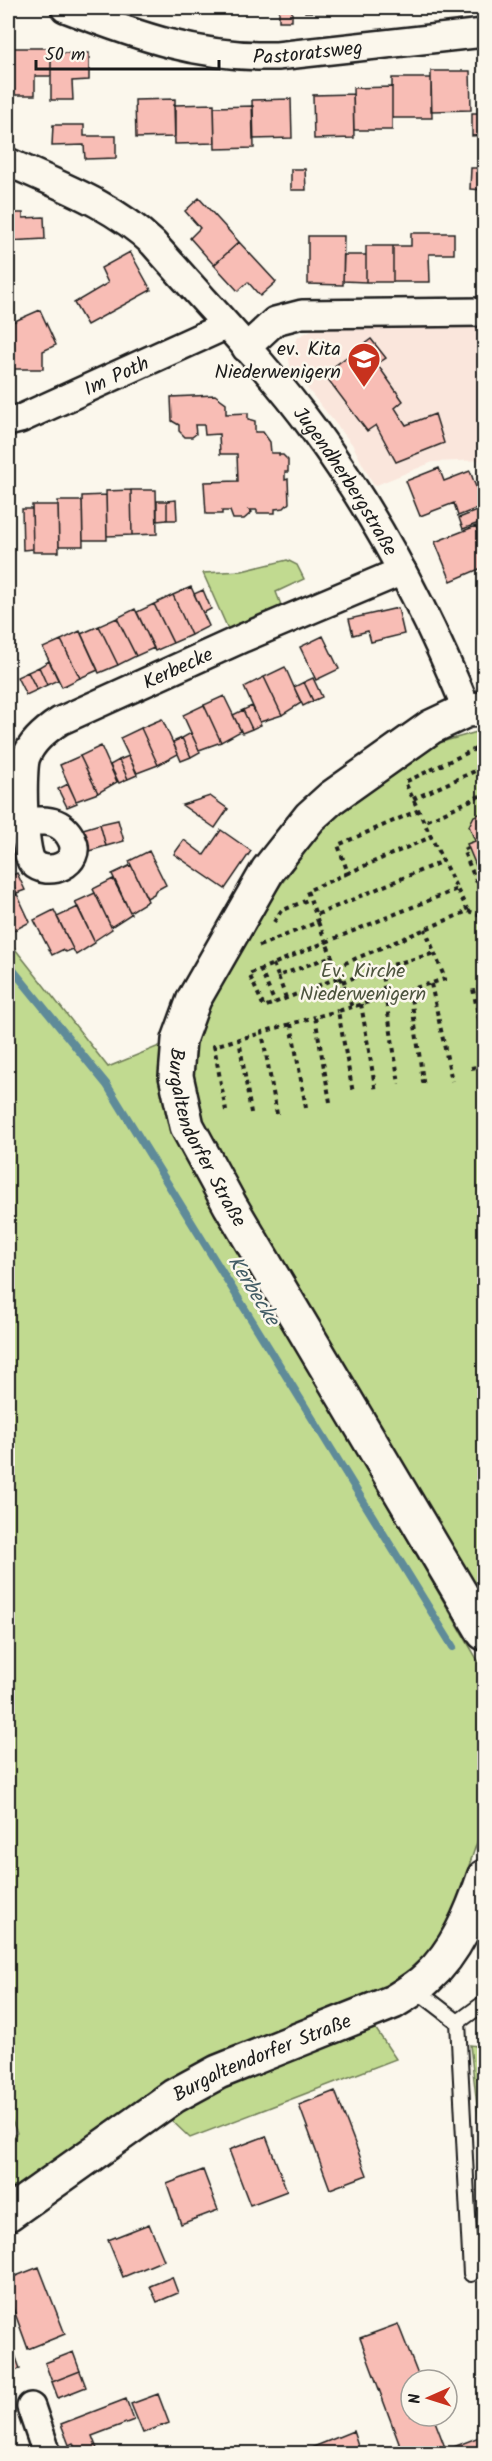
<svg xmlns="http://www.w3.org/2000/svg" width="492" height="2461" font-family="Kalam,sans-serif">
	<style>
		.built { fill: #fae6dc }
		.green { fill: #c1da90; stroke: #6e7b56; stroke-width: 1.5 }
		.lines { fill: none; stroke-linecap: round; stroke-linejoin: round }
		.stream { stroke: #5f8b99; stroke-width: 8 }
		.building { fill: #f8bdb5; stroke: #1c1c1c; stroke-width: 1.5 }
		.service-casing { stroke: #1c1c1c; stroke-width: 18 }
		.minor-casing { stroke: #1c1c1c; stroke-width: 32 }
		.secondary-casing { stroke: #1c1c1c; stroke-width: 38 }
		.path { stroke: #1c1c1c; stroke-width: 4; stroke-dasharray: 4.5 4.5; stroke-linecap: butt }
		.service { stroke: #fbf7ec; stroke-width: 14 }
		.minor { stroke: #fbf7ec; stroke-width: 27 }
		.secondary { stroke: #fbf7ec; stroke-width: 33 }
		.labels { text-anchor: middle; stroke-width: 5; stroke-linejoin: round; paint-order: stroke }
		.street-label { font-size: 20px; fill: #1c1c1c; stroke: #fbf7ec }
		.poi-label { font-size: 20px; fill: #1c1c1c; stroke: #fbf7ec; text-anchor: end }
		.park-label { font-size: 20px; fill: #4e553f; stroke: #fbf7ec }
		.water-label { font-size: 21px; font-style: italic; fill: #435d65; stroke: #fbf7ec }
	</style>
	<rect width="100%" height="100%" fill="#fbf7ec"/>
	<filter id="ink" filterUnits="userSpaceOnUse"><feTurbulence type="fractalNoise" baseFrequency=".0167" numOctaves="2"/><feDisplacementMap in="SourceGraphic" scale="12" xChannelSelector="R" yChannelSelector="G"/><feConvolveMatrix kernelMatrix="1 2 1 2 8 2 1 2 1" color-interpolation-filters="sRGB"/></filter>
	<g filter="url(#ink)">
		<!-- built -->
		<path class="built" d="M484,325V460L433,462L374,486L352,444L290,367L288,352L298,337L319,326Z"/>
		<!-- green -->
		<path class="green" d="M287,560L297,565L304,579L276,592L283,610L253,624L250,619L228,629L203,573L242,571Z
			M484,730V1604L203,1132L193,1076L196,1043L216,988L271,898L324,826L431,745Z
			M8,940L108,1067L159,1046L173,1131L284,1327L484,1671V1822L452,1915L433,1951L406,1976L357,2001L396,2059L190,2138L148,2098L8,2205V2140L17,2133L8,2111Z
			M470,2045L484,2047V2166Z"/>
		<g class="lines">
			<!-- stream -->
			<path class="stream" d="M8,964L107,1085L453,1647"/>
		</g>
		<!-- building -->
		<path class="building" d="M184,8H230V13H183Z
			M279,8H292V21H279Z
			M305,8H352V12H305Z
			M8,43H12L13,71H8Z
			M12,48H51V76H35V95H13Z
			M51,53H89V80L72,81L73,100H51Z
			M431,71H470L471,110L431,111Z
			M392,78H431L432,118H392Z
			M392,87V130H354L353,88Z
			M353,94L354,138L314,139L313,95Z
			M175,99V137L136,138L135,100Z
			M291,99L292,138L253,139L252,100Z
			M214,104L215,143L175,144L174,105Z
			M253,106L254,148L215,149L214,107Z
			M472,113H484V135L472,136Z
			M53,125H84V136H116V158L85,159L84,145L52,146Z
			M471,168H484V190L470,189Z
			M291,169H305L306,190H291Z
			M8,197H10V213H23V218L44,217L45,239L8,241Z
			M199,198L239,242L214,265L190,238L200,228L185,211Z
			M411,233H454V254H429L430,282H393V246H411Z
			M308,236H344L343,285L308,284Z
			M239,242L276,282L260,296L248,282L238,291L214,265Z
			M366,246H393V282H366Z
			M130,252L151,290L87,325L74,303L108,283L101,268Z
			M344,255H366V282L343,281Z
			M40,310L56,345L43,351V369H8V324Z
			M371,339L386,358L377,364L403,401L395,408L406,425L435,414L444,443L396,462L376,425L367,431L324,374Z
			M215,395L226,403V414L248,413V419L255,421V432H263L270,442L271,453H279V455H283L288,460V472H285V480L288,479L289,503L284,508L275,509V513H257V510H249L252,512L244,519H233L230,511H222V514H206L204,482L238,481L237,454H220L219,434L205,435L204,425H195L196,434L192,437H185L179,431V425L172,421L171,397Z
			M439,468L444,481L470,471L483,506L458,516L454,503L420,516L406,481Z
			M131,490L132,535L107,536L106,491Z
			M131,490H156L157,534L132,535Z
			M106,495L107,540H83L82,496Z
			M176,500L177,520H167V501Z
			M58,501H82L83,546H59Z
			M157,501H167V520L157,521Z
			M32,505H58L59,552H33Z
			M484,508V521L463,529L459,518Z
			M22,509H32L33,549L23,550Z
			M476,526L484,548V567L451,581L435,542Z
			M8,550H11L12,597H8Z
			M191,587L209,626L191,635L173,595Z
			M203,590L211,609L203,613L194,594Z
			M173,595L191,635L173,643L154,604Z
			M154,604L173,643L155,651L137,612Z
			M398,608L404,634L371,642L368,631L353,635L349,619Z
			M135,609L154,648L136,656L117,618Z
			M117,618L136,656L118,665L99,626Z
			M99,626L118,665L99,673L81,634Z
			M80,631L98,670L80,678L61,640Z
			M323,636L339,669L316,680L300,647Z
			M61,640L80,678L62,687L43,648Z
			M49,661L58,680L47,685L39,667Z
			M39,667L47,685L37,690L28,672Z
			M285,667L301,703L282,715L264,677Z
			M28,672L37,690L26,695L17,677Z
			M264,677L282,715L260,722L244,687Z
			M313,678L322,697L313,701L304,682Z
			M304,682L313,701L303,706L294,687Z
			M224,696L241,731L221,742L204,705Z
			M204,705L221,742L199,750L183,715Z
			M252,706L261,725L252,729L243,710Z
			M243,710L252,729L242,733L233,715Z
			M162,719L178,754L158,765L141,728Z
			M141,728L158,765L137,773L120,738Z
			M191,733L200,752L191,757L182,738Z
			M182,738L191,757L181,761L173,742Z
			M101,746L117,782L98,793L80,756Z
			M80,756L98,793L76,801L60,765Z
			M129,756L137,775L128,779L119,760Z
			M119,760L128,779L119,783L110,765Z
			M68,784L77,803L67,807L58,789Z
			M210,796L228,809L215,828L182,805Z
			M484,812V885L467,844L475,841L469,826L474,816Z
			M118,820L124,841L106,846L100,824Z
			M100,824L106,846L89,851L83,829Z
			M221,830L251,851L225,889L174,854L184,840L204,855Z
			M149,851L166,885L155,891L154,894L147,898L129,861Z
			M131,865L148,901L130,912L112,874Z
			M17,873L25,890L17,893L9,877Z
			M8,877L17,893L9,897L8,894Z
			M113,879L131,914L111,927L93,889Z
			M95,893L112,929L94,941L75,902Z
			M17,894L30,922L9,933L8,899Z
			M78,907L95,943L76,955L57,917Z
			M54,910L73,949L66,952L62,950L52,955L34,920Z
			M335,2091L367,2175L330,2189L299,2105Z
			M266,2136L287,2191L250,2205L229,2150Z
			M203,2170L218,2210L181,2224L167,2184Z
			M149,2224L164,2260L123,2277L108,2240Z
			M39,2267L65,2334L28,2349L8,2294V2279Z
			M172,2277L178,2293L157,2302L150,2286Z
			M398,2324L420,2380H411V2416H433L446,2450L484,2435V2454H403L360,2338Z
			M13,2349L20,2369L8,2373V2351Z
			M73,2352L80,2371L52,2382L45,2363Z
			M80,2371L86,2387L58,2398L52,2382Z
			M158,2394L169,2423L143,2433L131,2404Z
			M126,2399L134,2420L92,2436L99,2454H77L73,2443L69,2445L61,2424Z
			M353,2431L359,2449L349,2454H313L311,2448Z"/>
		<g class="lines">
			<defs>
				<path id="service" d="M415,1989L458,2022L471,2274
					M458,2022L484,2003"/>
				<g id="minor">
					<path id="s1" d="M65,8C138,36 198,58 277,56L484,33"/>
					<path id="s2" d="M8,162C58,185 112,204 153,243C207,305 266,364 314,430C377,516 427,612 467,710"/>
					<path d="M246,348L275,321L302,314L484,312"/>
					<path id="s3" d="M8,422L20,419L225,326"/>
					<path id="s4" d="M25,821C45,820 62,819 72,840C83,863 48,879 32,862C23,852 21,770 26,757C32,741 46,730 60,721L243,638L402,571"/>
					<path d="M31,2407L47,2454"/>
				</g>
				<g id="secondary">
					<path id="s5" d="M484,709L467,710L431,727L331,798L310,817L268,870L194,999L179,1040L176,1076L187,1126L230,1205L484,1633"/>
					<path id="s6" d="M8,2214L174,2096L218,2072L393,2002C404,1995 417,1988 427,1978C456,1952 472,1913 484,1877"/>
				</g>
			</defs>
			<!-- service casing -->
			<use href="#service" class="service-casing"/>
			<!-- minor casing -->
			<use href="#minor" class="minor-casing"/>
			<!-- secondary casing -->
			<use href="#secondary" class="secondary-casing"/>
			<!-- path -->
			<path class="path" d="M484,745L405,782L424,822L484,794
				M413,799L484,767
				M419,810L338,845L348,873L431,837L424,822
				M468,848L463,850L484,899
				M348,873L307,891L316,915L443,861L431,837
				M468,911L484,916
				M274,922L281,911L310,899
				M318,922L326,942L249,974L264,1007L340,977L326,942L457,889L443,861
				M259,946L318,922L316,915
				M273,964L278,976
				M336,967L468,911L457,889
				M381,968L399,1084
				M260,969L275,1003
				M340,977L352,1007L445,979L425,929
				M342,982L381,968L435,953
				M431,984L452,1081
				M410,990L424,1088
				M286,998L278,976L332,956
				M361,1004L376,1092
				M352,1007L338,1011L353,1093
				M484,1028L481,1029L484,1058
				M481,1029L473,989L484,987
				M471,1068L484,1066
				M330,1102L315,1017L338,1011
				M306,1108L291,1024L315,1017
				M226,1111L214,1046L239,1039
				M251,1113L239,1039L262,1033
				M277,1114L262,1032L291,1024"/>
			<!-- service -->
			<use href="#service" class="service"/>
			<!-- minor -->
			<use href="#minor" class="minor"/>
			<!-- secondary -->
			<use href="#secondary" class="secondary"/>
		</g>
	</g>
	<!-- icons -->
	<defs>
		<symbol id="school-pin" viewBox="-11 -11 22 30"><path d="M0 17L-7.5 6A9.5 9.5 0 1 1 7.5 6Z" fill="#c8321e" stroke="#fbf7ec"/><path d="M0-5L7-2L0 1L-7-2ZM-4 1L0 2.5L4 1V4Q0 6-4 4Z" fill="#fff"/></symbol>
	</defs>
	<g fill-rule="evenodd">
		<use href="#school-pin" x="345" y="340" width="38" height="52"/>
	</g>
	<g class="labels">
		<!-- street labels -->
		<g class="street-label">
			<text dy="7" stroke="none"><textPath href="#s1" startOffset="250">Pastoratsweg</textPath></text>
			<text dy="7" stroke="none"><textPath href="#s3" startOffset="118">Im Poth</textPath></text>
			<text dy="7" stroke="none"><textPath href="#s2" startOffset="474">Jugendherbergstraße</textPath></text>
			<text dy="7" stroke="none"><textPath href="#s4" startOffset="404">Kerbecke</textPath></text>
			<text dy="7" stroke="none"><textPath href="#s5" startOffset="572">Burgaltendorfer Straße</textPath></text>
			<text dy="7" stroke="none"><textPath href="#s6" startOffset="300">Burgaltendorfer Straße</textPath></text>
		</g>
		<!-- poi labels -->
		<g class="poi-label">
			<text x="341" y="355">ev. Kita<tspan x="341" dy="23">Niederwenigern</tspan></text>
		</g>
		<!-- park labels -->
		<g class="park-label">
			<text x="363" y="977">Ev. Kirche<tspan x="363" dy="23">Niederwenigern</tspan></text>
		</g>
		<!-- water labels -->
		<g class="water-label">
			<text transform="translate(254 1290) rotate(58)" y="7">Kerbecke</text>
		</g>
	</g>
	<!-- margin -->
	<rect width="492" height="2461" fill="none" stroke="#fbf7ec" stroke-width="30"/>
	<rect x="15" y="15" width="462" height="2431" fill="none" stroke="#1c1c1c" stroke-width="2" filter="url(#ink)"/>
	<!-- north arrow -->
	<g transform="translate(429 2398) rotate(267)"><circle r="28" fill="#fbf7ec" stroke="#a29f99" stroke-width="1.5"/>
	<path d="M0-4.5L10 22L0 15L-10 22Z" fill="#c8321e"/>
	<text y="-9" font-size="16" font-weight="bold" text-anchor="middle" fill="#1c1c1c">N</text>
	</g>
	<!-- scale -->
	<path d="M36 60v9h183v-9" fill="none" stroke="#1c1c1c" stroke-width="3"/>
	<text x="45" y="60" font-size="18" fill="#1c1c1c" stroke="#fbf7ec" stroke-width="4.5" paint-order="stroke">50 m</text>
</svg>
